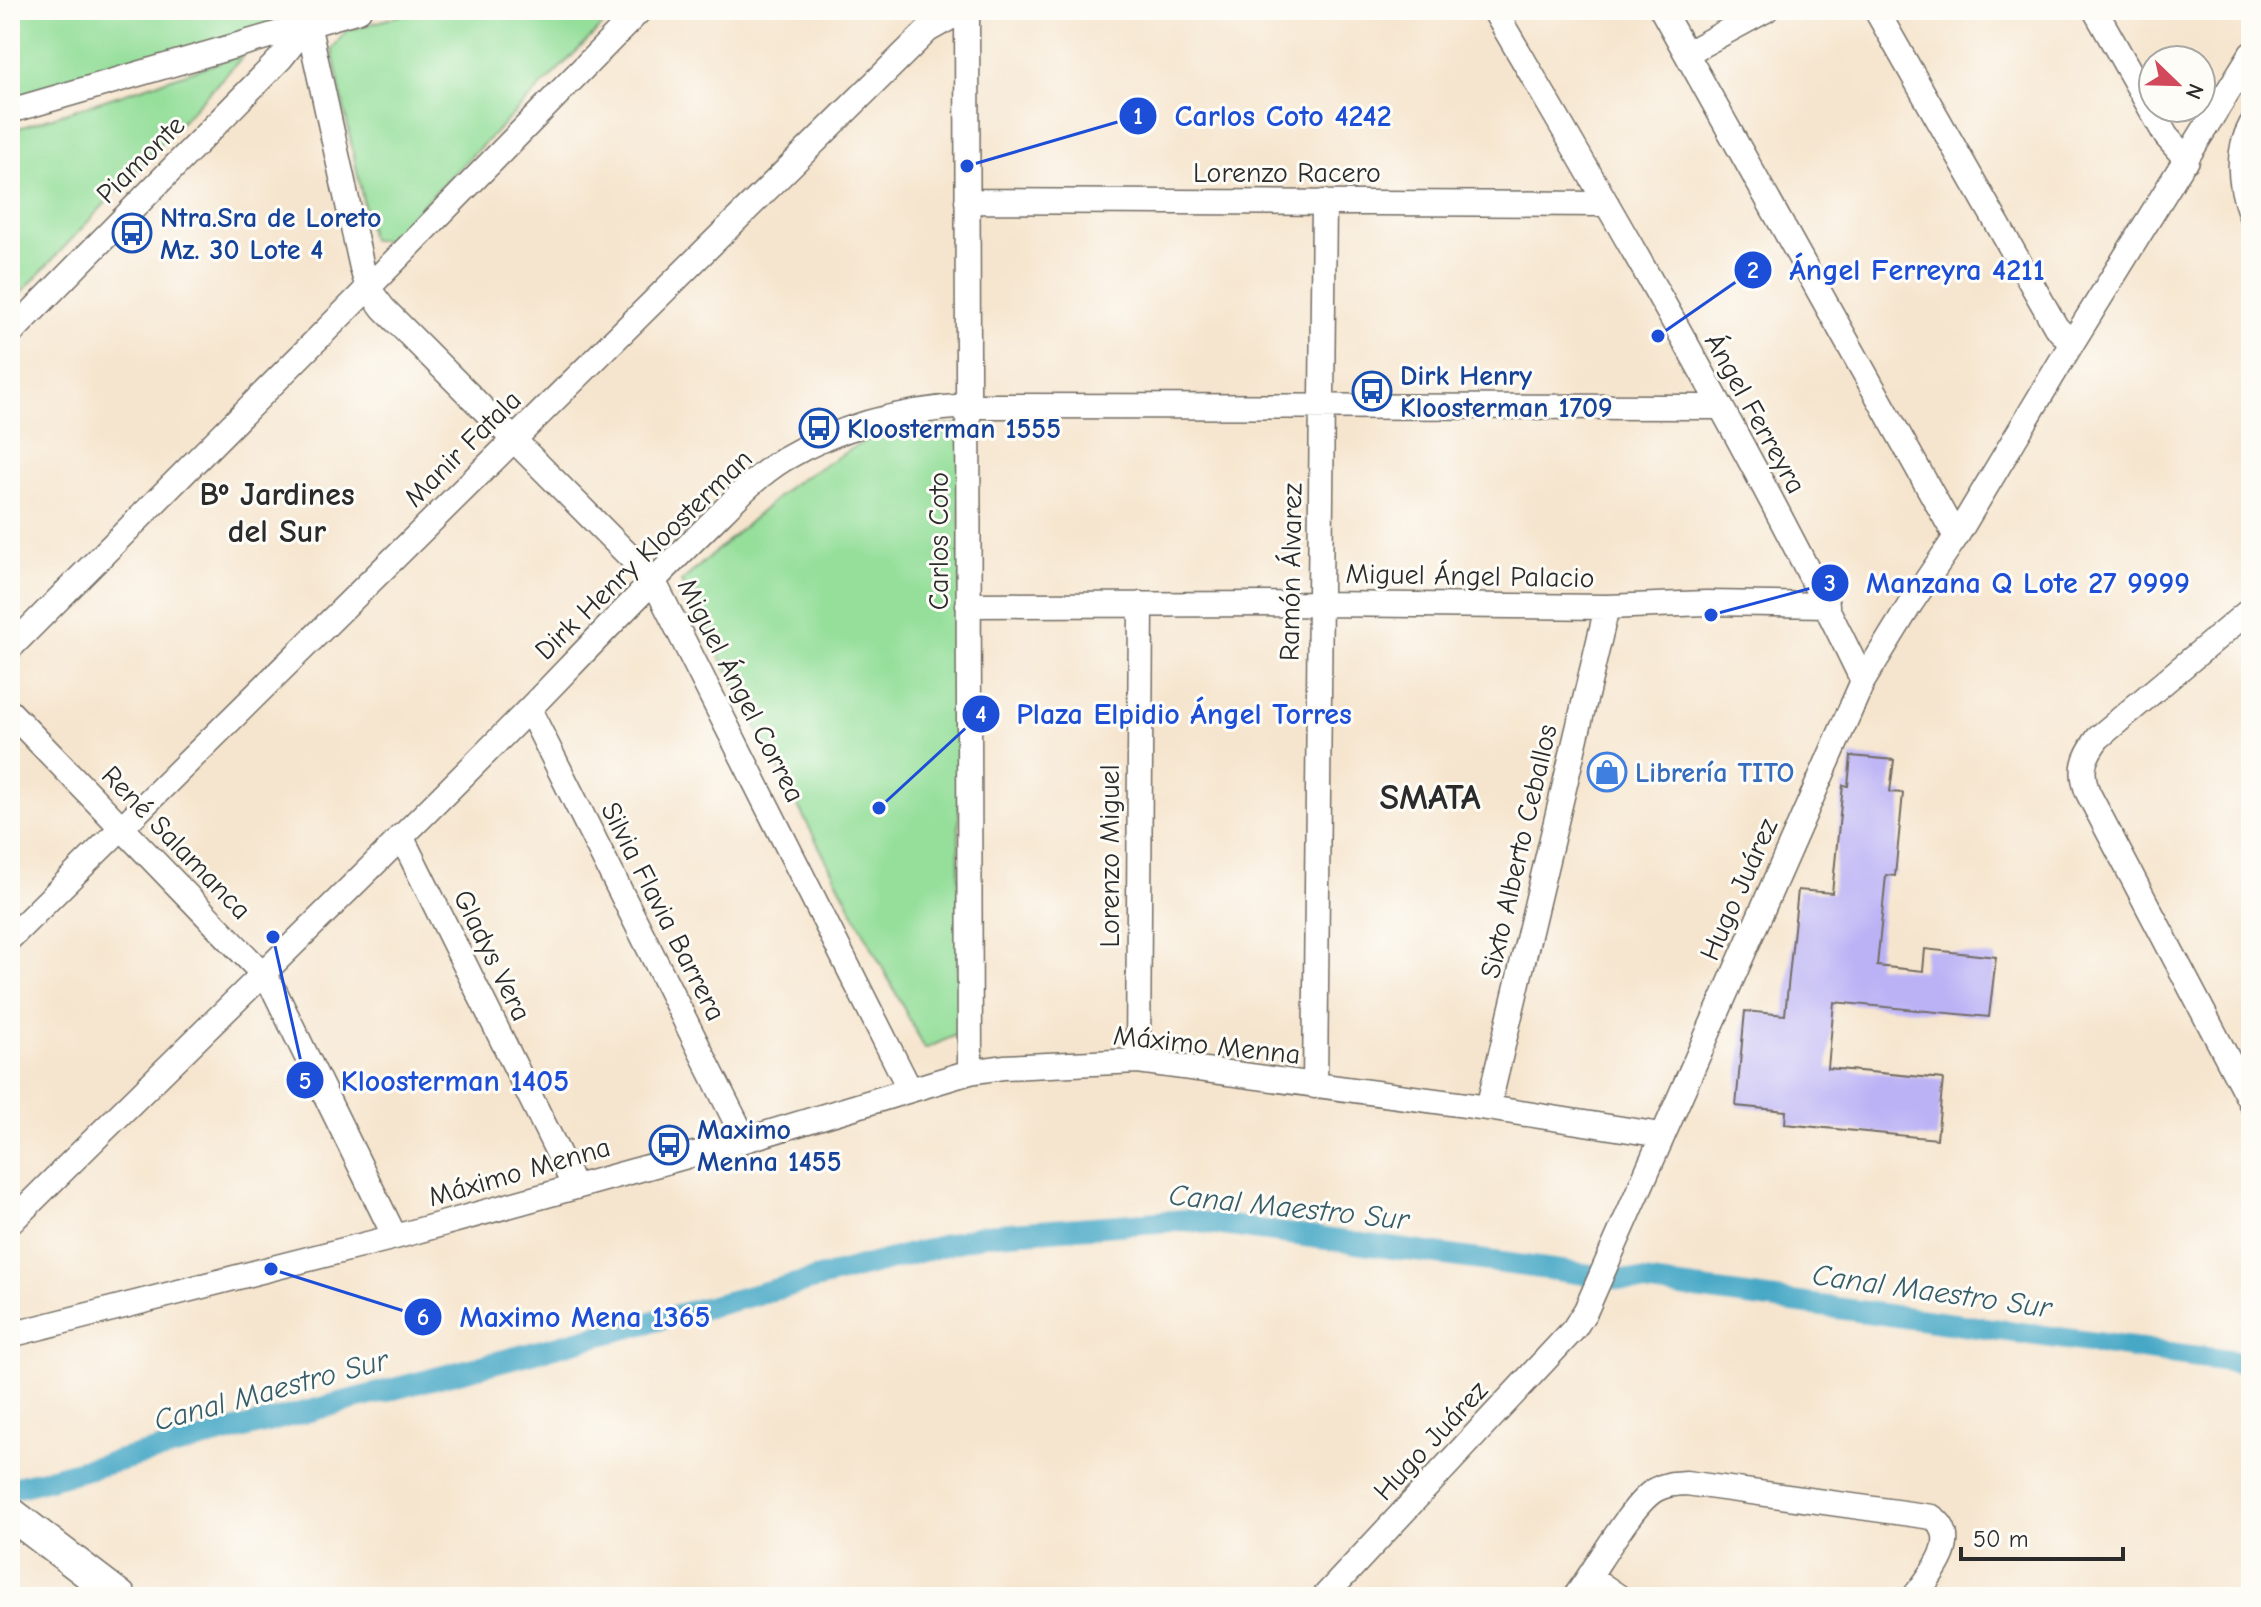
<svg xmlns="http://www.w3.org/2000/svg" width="2261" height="1607" font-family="'Comic Neue',sans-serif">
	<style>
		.green { fill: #96df9b; stroke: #608563; stroke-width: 2 }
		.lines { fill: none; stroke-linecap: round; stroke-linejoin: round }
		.canal { stroke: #46a8c6; stroke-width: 22 }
		.building { fill: #bbb2f5 }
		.minor-casing { stroke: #726c64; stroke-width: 27 }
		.tertiary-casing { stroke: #726c64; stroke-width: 35 }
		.minor { stroke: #fff; stroke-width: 24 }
		.tertiary { stroke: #fff; stroke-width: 32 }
		.labels { text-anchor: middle; stroke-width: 6; stroke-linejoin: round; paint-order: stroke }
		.street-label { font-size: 28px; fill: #2b2b2b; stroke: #fdfcf7 }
		.transit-label { font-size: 28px; font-weight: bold; fill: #164399; stroke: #fdfcf7; text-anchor: start }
		.shop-label { font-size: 28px; font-weight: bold; fill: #366cbe; stroke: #fdfcf7; text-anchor: start }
		.water-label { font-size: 30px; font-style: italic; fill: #365d69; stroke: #fdfcf7 }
		.quarter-label { font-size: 32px; font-weight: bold; fill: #2b2b2b; stroke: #fdfcf7 }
		.district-label { font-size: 36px; font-weight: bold; fill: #2b2b2b; stroke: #fdfcf7 }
		.leader { fill: none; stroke: #1d4ed8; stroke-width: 3 }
		.callout-dot { fill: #1d4ed8; stroke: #fdfcf7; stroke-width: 3 }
		.mark-label { font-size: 24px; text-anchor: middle; font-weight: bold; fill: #fff }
		.callout-label { font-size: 30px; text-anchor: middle; font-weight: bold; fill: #1d4ed8; stroke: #fdfcf7; stroke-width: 6; stroke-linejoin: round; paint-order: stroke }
	</style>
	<rect width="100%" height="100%" fill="#fdfcf7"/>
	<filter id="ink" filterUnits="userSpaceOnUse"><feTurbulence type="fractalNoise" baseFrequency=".0125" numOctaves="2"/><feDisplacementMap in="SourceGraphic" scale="16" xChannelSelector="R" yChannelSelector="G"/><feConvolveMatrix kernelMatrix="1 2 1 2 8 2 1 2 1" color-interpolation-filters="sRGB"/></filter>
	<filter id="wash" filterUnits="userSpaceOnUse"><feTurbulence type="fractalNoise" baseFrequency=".006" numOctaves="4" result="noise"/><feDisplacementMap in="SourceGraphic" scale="32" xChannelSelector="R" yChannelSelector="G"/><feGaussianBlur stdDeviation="1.8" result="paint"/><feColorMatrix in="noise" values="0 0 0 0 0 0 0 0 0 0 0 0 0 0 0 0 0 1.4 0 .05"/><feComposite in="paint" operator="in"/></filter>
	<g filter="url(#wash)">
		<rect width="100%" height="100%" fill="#f6e5ce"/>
		<!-- green -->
		<path class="green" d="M10,10H290L282,23L10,103Z
			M419,10H618L387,240H371L332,49L346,31Z
			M245,54L10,305V131Z
			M961,424L958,1034L925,1049L681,582L791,485L878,433Z"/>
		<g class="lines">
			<!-- canal -->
			<path class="canal" d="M10,1489L984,1235L1185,1220L2251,1364"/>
		</g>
		<g id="blocks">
			<!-- building -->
			<path class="building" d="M1851,756L1894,760L1890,792L1903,793L1895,876L1886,875L1877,966L1923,971L1925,949L1996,957L1989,1017L1834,1002L1828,1068L1943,1079L1937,1139L1785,1124L1786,1111L1736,1106L1745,1011L1785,1015L1798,890L1832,893L1843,785L1848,786Z"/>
		</g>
	</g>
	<g filter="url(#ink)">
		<use href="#blocks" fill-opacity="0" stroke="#726c64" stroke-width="2"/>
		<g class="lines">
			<defs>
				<path id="minor" d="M305,10L362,268L368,288L383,308L653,580L910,1090
					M967,10L970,1072
					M1494,10C1623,230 1752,452 1863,681
					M1662,10L1956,537
					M1876,10L2056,327L2072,343
					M2095,10L2166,136L2187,160
					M1687,53L1766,10
					M10,111L359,10
					M2251,125C2235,154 2240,187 2251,216
					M967,201L1607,204
					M10,334L281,58L308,24
					M968,605L1320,604L1607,607L1706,603L1827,605
					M2251,609L2098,738C2084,757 2079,770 2088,793L2251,1103
					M10,648L368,288L640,10
					M529,709L745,1140
					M10,712L262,973L275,992L395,1237
					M401,836L575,1187
					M10,938L928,30L964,10
					M1138,1061L1141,604
					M1315,1086L1324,202
					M1488,1108L1607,607
					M10,1223C183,1051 360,881 531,707C588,648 644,589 702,532C728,507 753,478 784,459C840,426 903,410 967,406L1719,407
					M10,1335L395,1237L745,1140L970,1072L1004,1067L1138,1061L1488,1108L1661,1135
					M1590,1577L1619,1597
					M1324,1597L1574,1329L1586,1310L1863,681L1911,603L1956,537L2072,343L2251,54
					M1575,1597C1595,1571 1631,1504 1655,1490C1665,1484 1674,1484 1686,1483L1932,1517C1964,1538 1930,1576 1914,1597"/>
				<path id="tertiary" d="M10,1513L120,1597"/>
			</defs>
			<!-- minor casing -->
			<use href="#minor" class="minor-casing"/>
			<!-- tertiary casing -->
			<use href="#tertiary" class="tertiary-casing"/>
			<!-- minor -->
			<use href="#minor" class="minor"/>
			<!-- tertiary -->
			<use href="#tertiary" class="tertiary"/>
		</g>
	</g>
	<!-- icons -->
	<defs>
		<symbol id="bus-ring" viewBox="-11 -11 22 22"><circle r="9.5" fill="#fdfcf7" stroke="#1a4fb4" stroke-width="1.5"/><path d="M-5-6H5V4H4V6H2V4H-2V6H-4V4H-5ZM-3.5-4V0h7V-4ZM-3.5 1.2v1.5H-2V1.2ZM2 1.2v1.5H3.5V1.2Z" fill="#1a4fb4"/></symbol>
		<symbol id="shop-ring" viewBox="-11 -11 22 22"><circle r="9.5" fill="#fdfcf7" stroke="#3f7fe0" stroke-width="1.5"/><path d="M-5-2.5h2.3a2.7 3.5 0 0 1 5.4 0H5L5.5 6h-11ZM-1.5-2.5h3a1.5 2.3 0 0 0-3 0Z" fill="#3f7fe0"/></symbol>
	</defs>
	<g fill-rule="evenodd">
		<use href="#bus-ring" x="110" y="211" width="44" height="44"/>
		<use href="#bus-ring" x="1350" y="369" width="44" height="44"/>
		<use href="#bus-ring" x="797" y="406" width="44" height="44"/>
		<use href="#shop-ring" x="1585" y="750" width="44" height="44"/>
		<use href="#bus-ring" x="647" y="1123" width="44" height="44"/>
	</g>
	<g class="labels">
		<!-- street labels -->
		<g class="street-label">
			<text transform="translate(140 159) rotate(-45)" y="10">Piamonte</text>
			<text x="1287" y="182">Lorenzo Racero</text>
			<text transform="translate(1756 413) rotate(61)" y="10">Ángel Ferreyra</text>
			<text transform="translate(462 448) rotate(-45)" y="10">Manir Fatala</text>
			<text transform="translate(938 541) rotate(-90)" y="10">Carlos Coto</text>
			<text transform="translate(643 554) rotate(-44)" y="10">Dirk Henry Kloosterman</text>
			<text transform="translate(1290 572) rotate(-89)" y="10">Ramón Álvarez</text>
			<text transform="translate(1470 575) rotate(1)" y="10">Miguel Ángel Palacio</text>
			<text transform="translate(742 690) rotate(63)" y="10">Miguel Ángel Correa</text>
			<text transform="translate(177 842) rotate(46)" y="10">René Salamanca</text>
			<text transform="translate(1518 851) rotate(-77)" y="10">Sixto Alberto Ceballos</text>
			<text transform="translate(1109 856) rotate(-90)" y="10">Lorenzo Miguel</text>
			<text transform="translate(1738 889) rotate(-66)" y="10">Hugo Juárez</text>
			<text transform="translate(664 911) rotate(63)" y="10">Silvia Flavia Barrera</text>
			<text transform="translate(493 955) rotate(64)" y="10">Gladys Vera</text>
			<text transform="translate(1207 1044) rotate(6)" y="10">Máximo Menna</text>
			<text transform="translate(519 1171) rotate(-16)" y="10">Máximo Menna</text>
			<text transform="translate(1430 1440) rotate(-47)" y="10">Hugo Juárez</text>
		</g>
		<!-- transit labels -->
		<g class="transit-label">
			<text x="160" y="227">Ntra.Sra de Loreto<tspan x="160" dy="32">Mz. 30 Lote 4</tspan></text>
			<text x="1400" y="385">Dirk Henry<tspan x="1400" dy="32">Kloosterman 1709</tspan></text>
			<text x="847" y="438">Kloosterman 1555</text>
			<text x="697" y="1139">Maximo<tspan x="697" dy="32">Menna 1455</tspan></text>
		</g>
		<!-- shop labels -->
		<g class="shop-label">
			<text x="1635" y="782">Librería TITO</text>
		</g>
		<!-- water labels -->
		<g class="water-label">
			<text transform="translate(1289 1207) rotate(6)" y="10">Canal Maestro Sur</text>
			<text transform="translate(1932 1291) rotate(8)" y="10">Canal Maestro Sur</text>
			<text transform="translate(271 1390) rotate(-15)" y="10">Canal Maestro Sur</text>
		</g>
		<!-- quarter labels -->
		<g class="quarter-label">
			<text x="277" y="505">Bº Jardines<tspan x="277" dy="37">del Sur</tspan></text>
		</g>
		<!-- district labels -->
		<g class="district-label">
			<text x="1430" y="809">SMATA</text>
		</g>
	</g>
	<!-- callouts -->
	<path class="leader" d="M967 166L1138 116M1658 336L1753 270M1711 615L1830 583M879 808L981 714M273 937L305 1080M271 1269L423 1317"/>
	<g class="callout-dot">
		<circle cx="967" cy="166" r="8"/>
		<circle cx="1658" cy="336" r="8"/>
		<circle cx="1711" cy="615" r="8"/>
		<circle cx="879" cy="808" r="8"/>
		<circle cx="273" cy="937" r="8"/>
		<circle cx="271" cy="1269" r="8"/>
		<circle cx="1138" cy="116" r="20"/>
		<circle cx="1753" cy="270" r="20"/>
		<circle cx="1830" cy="583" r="20"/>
		<circle cx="981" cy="714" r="20"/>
		<circle cx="305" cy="1080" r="20"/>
		<circle cx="423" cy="1317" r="20"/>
	</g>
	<g class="mark-label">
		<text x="1138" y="124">1</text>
		<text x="1753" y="278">2</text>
		<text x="1830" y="591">3</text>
		<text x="981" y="722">4</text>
		<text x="305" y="1089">5</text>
		<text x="423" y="1325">6</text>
	</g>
	<g class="callout-label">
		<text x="1283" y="126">Carlos Coto 4242</text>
		<text x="1917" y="280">Ángel Ferreyra 4211</text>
		<text x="2028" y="593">Manzana Q Lote 27 9999</text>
		<text x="1184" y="724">Plaza Elpidio Ángel Torres</text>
		<text x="455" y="1091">Kloosterman 1405</text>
		<text x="585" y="1327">Maximo Mena 1365</text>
	</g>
	<!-- margin -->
	<rect width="2261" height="1607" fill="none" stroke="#fdfcf7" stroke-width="40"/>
	<!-- north arrow -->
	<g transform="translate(2177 84) rotate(113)"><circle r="38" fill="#fdfcf7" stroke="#a9a8a5" stroke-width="2"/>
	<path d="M0-6L14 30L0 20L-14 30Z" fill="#d1495b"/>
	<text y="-12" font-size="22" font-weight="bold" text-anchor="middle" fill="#2b2b2b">N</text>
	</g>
	<!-- scale -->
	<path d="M1961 1547v12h162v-12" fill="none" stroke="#2b2b2b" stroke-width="4"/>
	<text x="1973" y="1547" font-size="24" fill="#2b2b2b" stroke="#fdfcf7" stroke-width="6" paint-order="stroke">50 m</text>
</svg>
